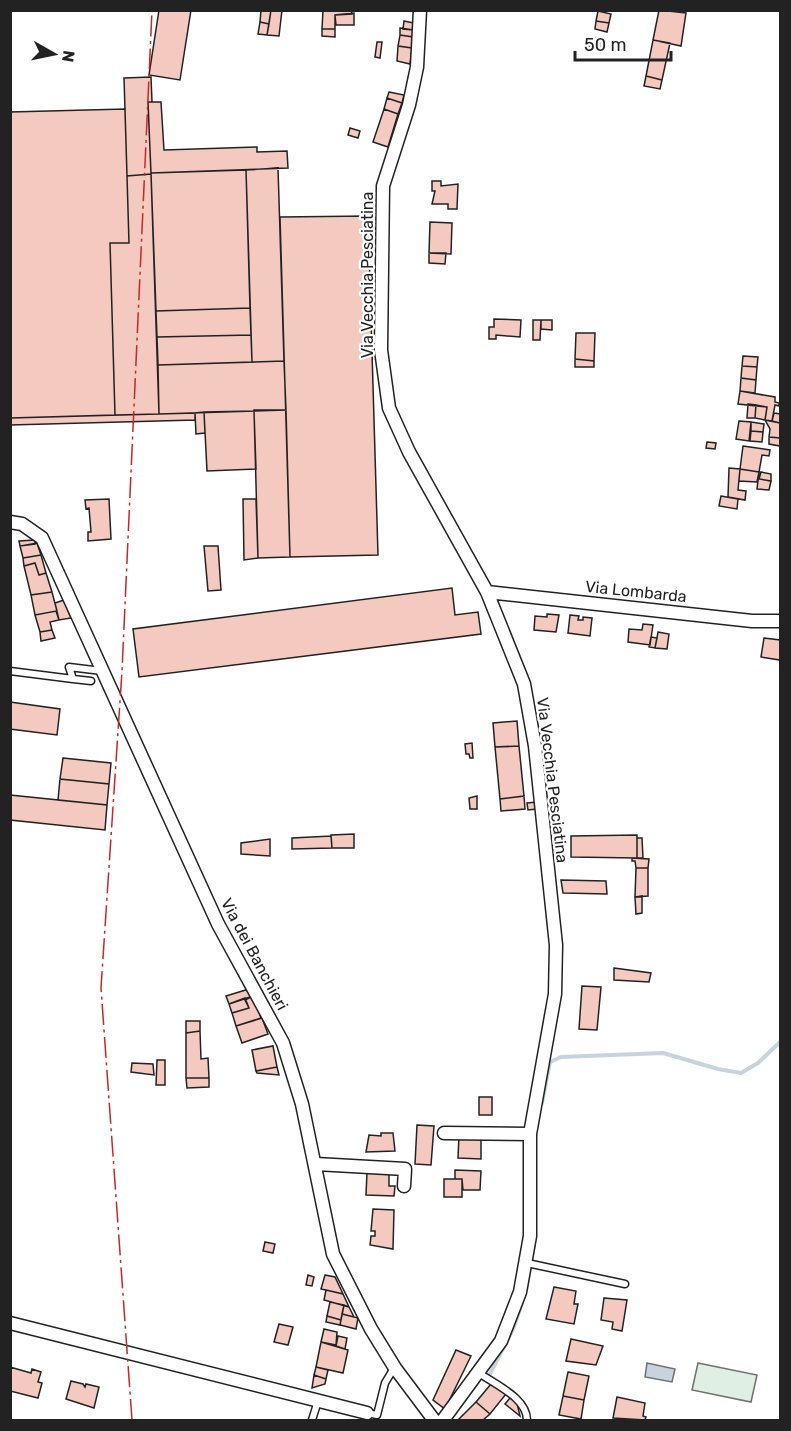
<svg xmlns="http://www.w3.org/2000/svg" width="791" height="1431" font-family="Rubik,sans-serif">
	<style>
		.green { fill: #e0efe3; stroke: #6f6f6f; stroke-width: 1.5 }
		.water { fill: #c7d3dd; stroke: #6f6f6f; stroke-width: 1.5 }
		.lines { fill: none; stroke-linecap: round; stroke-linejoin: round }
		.stream { stroke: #c7d3dd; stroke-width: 4 }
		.building { fill: #f3c9c0; stroke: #222; stroke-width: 1.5 }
		.service-casing { stroke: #222; stroke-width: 9 }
		.minor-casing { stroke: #222; stroke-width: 15 }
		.service { stroke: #fff; stroke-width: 6 }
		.minor { stroke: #fff; stroke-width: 12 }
		.power { stroke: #c62828; stroke-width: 1.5; stroke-dasharray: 21 4.5 3 4.5; stroke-linecap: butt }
		.labels { text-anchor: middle; stroke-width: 4.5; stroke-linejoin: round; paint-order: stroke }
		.street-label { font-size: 16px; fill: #222; stroke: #fff }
	</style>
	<rect width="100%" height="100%" fill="#fff"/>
	<!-- green -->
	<path class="green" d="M698,1363L757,1375L751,1402L692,1390Z"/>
	<!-- water -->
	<path class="water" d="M647,1363L675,1369L672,1382L645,1377Z"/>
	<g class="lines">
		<!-- stream -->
		<path class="stream" d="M542,1103L550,1062L561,1057L663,1053L718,1069L741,1073L758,1063L780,1042
			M526,1290L534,1245
			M490,1374L514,1327L522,1303"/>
	</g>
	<!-- building -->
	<path class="building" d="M159,10H191L180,80L149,75Z
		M261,10H271L269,24L260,22Z
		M271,10H282L279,36L267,35Z
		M323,10H351L352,14L335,15V29H322Z
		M659,10L686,13L681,46L653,40Z
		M598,11L611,14L609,23L596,21Z
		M354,13V25H336L335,15Z
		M404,21L414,23L413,30L403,29Z
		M596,21L609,23L607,32L595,29Z
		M260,22L269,24L267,35L258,34Z
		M400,28L413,30V37L400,35Z
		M322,29H335V37L322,36Z
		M400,35L413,37L412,48L398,46Z
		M590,37L604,40L602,49L588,46Z
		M653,40L670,43L662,80L646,76Z
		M377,42H382L380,58L375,57Z
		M398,46L412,48L410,64L397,61Z
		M646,76L662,80L660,89L644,86Z
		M151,77L152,102H148L151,174L127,176L124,78Z
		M389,92L404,95L402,103L387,98Z
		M387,98L402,103L398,114L384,109Z
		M148,102H161L164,150L257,147V152L287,151L288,168L151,173Z
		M125,109L129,243H110L115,415L10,418V112Z
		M384,109L398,114L388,147L373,142Z
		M350,128L360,131L358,138L348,135Z
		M278,168L284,361L252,362L246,170Z
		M246,170L250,308L156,311L151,173Z
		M151,174L159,414L115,415L110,243H129L127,176Z
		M432,181H441V186L458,184L457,209H448V204H432L435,191H432Z
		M368,216L378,555L290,557L280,217Z
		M430,222L452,223L451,254L429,253Z
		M429,253H446L445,264L429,263Z
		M250,308L251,335L157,337L156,311Z
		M494,319L521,320L520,337L496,335V339H489V327H494Z
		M533,320H541L540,340H533Z
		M541,320H552V330L541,329Z
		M576,333H595L594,361L575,359Z
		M251,335L252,362L158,365L157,337Z
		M743,356L758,357L757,367L742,366Z
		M575,359L594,361V367H575Z
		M284,361L286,410L159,414L158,365Z
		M742,366L757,367L756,380L741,378Z
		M741,378L756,380L755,393L740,391Z
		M740,391L775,397V402L779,403V406L775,405L772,421L765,420L767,407L738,404Z
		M748,404L756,405L755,418H747Z
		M756,405L767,407L765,420L755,418Z
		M254,410H286L290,557L258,558Z
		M254,411L256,469L207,471L204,412Z
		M204,412L205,433L196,434L195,413Z
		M195,413V420L10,425V418Z
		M774,413L780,414V423L772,421Z
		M765,420L780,423V438L769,437L770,429Z
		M739,421L751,422L749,441L736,439Z
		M751,422L764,424L763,432L751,431Z
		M751,431L763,432L762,442L750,441Z
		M769,437L780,438V446L769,444Z
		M707,442L716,443L715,449L706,448Z
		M743,446L770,450L769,456L762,455L759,472L740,469Z
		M729,468L740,469L738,490L746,491L745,500L728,497Z
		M740,469L759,472L757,482L739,481Z
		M759,472H761L759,479L771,481L769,490L757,489Z
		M761,472L771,474V481L759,479Z
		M721,496L738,499L737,509L719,506Z
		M109,499L111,539L88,541V532H91L89,508L86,509L85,500Z
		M243,499H256L258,558L244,560Z
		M35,540V544L20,546L19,541Z
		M37,543L41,555L23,558L20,546Z
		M204,546H218L221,590L208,591Z
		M41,555L46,573L39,575L35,563L24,566L23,558Z
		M35,563L39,575L46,573L52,592L31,595L24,566Z
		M452,588L455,615L478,612L481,634L139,677L133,629Z
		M52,592L57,611L35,615L31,595Z
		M64,600L71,618L59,620L55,603Z
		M56,611L59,620L50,622L52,630L40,632L35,615Z
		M547,614L559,615L556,632L534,630L535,616L547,617Z
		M570,615L579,616L578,620H583V617L592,618L590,636L568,633Z
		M643,624L653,625L650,645L628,642L629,629L642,630Z
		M52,630L55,638L41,641L40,632Z
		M658,632L669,634L667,649L655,648Z
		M651,637L657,638L655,648L649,647Z
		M764,638L780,640V660L761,657Z
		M10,702L60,709L57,735L10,729Z
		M517,721L519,746L495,747L493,723Z
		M472,743L473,758H470L469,754H466L465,744Z
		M519,746L524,796L500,799L495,747Z
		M63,758L111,763L109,784L60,779Z
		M60,779L109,784L107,805L58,800Z
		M10,795L107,805L105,830L10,820Z
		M477,796V809H470L469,798Z
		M524,796L525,809L501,811L500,799Z
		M537,802V809L528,810L527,803Z
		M354,834V848H332L331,835Z
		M637,835V858L571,857V836Z
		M331,836L332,848L292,849V838Z
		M637,838H642L643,858H637Z
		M270,839V856L241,854V843Z
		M632,858L649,859L648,868H636L635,861H632Z
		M636,868H648V896L635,897Z
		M561,880L606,881L607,894L563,893Z
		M642,896V913L636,914L635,897Z
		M614,968L651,973L649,982L614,980Z
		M582,986L601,987L597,1030L579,1029Z
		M249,989L253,996L229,1004L226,996Z
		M253,996L261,1018L236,1026L232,1013L249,1008L245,1000Z
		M245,998L249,1008L232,1013L229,1004Z
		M262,1018L268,1034L242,1043L236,1026Z
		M186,1021H200V1031L186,1033Z
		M200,1031L201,1059L208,1058L209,1078H186V1033Z
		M273,1046L277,1067L256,1071L252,1050Z
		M157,1060H165V1085H156Z
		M132,1063L153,1064L154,1075L131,1072Z
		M277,1067L279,1075L257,1073L256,1071Z
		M186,1078H209V1087L187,1088Z
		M479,1097H492V1115H479Z
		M417,1125L434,1126L431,1165L415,1164Z
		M381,1133H393L395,1151L366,1152L369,1135L381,1136Z
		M459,1135L481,1136V1159L458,1158Z
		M455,1170L481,1171L480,1190H463L462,1179H455Z
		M367,1172L389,1173V1186H395L394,1196L366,1195Z
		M444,1179H462V1197H444Z
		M373,1209L394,1210L393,1249L370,1245L371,1236H375V1231H371Z
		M265,1242L275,1244L273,1253L263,1251Z
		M308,1275L314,1277L312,1286L306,1285Z
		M325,1275L335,1277L343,1294L321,1289Z
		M554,1287L576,1291L574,1304H578L574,1324L546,1319Z
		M326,1290L343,1294L349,1307L324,1300Z
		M604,1298L627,1300L622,1331L612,1329L613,1322L601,1320Z
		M330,1302L344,1305L341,1320L327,1316Z
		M344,1305L349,1307L354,1317L342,1314Z
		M342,1314L358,1318L356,1329L340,1325Z
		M327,1316L341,1320L340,1325L326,1322Z
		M279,1324L293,1327L288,1345L274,1342Z
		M324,1329L337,1332L336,1345L321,1342Z
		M338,1336L347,1338L345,1349L336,1346Z
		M571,1339L603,1346L596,1365L566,1361Z
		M321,1342L348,1350L343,1373L316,1367Z
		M456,1350L471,1356L445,1409L433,1400Z
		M10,1367L31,1373L32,1369L41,1372L38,1382L42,1383L38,1398L10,1391Z
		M316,1367L328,1370L326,1379L314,1375Z
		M568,1372L589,1376L584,1400L563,1396Z
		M314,1375L326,1379L325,1384L312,1388Z
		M71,1381L83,1384L85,1387L86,1384L99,1387L94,1408L66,1399Z
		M491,1384L506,1394L490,1414L476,1402Z
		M563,1396L584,1400L581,1419L559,1415Z
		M617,1397L645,1403L643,1416L646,1417L645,1420L613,1418Z
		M510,1398L517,1403L520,1416L505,1404Z
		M476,1402L490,1414L483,1420H458Z"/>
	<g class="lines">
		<defs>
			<path id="service" d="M10,671L73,679
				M91,681L73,679L69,667L102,671
				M527,1263L625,1284
				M479,1373C496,1385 527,1398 527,1420
				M367,1413L377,1415L385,1383L394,1368
				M312,1420L318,1401"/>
			<path id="minor" d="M420,10L417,67L409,105L383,186L381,350L389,408L409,452L487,592L524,684L535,746L556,945L555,994L530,1134V1236L520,1292L501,1341L443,1420
				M10,522L22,524L42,538L218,924L283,1043L302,1104L333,1254L371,1329L395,1368L434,1420
				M487,592L752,621H780
				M444,1133L530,1134
				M316,1164L405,1169L404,1186
				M10,1323L367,1413"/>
		</defs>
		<!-- service casing -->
		<use href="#service" class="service-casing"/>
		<!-- minor casing -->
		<use href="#minor" class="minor-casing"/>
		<!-- service -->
		<use href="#service" class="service"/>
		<!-- minor -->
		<use href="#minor" class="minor"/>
		<!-- power -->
		<path class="power" d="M132,1420L101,988L122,671L152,10"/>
	</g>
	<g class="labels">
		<!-- street labels -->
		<g class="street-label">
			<text transform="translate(367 275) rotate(-90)" y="6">Via Vecchia Pesciatina</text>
			<text transform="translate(636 591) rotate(6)" y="6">Via Lombarda</text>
			<text transform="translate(553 780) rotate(83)" y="6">Via Vecchia Pesciatina</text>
			<text transform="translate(255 954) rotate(62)" y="6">Via dei Banchieri</text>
		</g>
	</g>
	<!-- border -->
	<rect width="791" height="1431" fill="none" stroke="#222222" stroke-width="24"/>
	<!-- north arrow -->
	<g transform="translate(54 54) rotate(99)" stroke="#ffffff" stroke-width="4.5" paint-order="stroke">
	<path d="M0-4.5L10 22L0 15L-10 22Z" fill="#222222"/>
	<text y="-9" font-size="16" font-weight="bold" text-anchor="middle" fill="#222222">N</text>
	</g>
	<!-- scale -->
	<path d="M575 51v9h96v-9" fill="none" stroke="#222222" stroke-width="3"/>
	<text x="584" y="51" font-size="18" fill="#222222" stroke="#ffffff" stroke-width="4.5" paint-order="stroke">50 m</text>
</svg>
